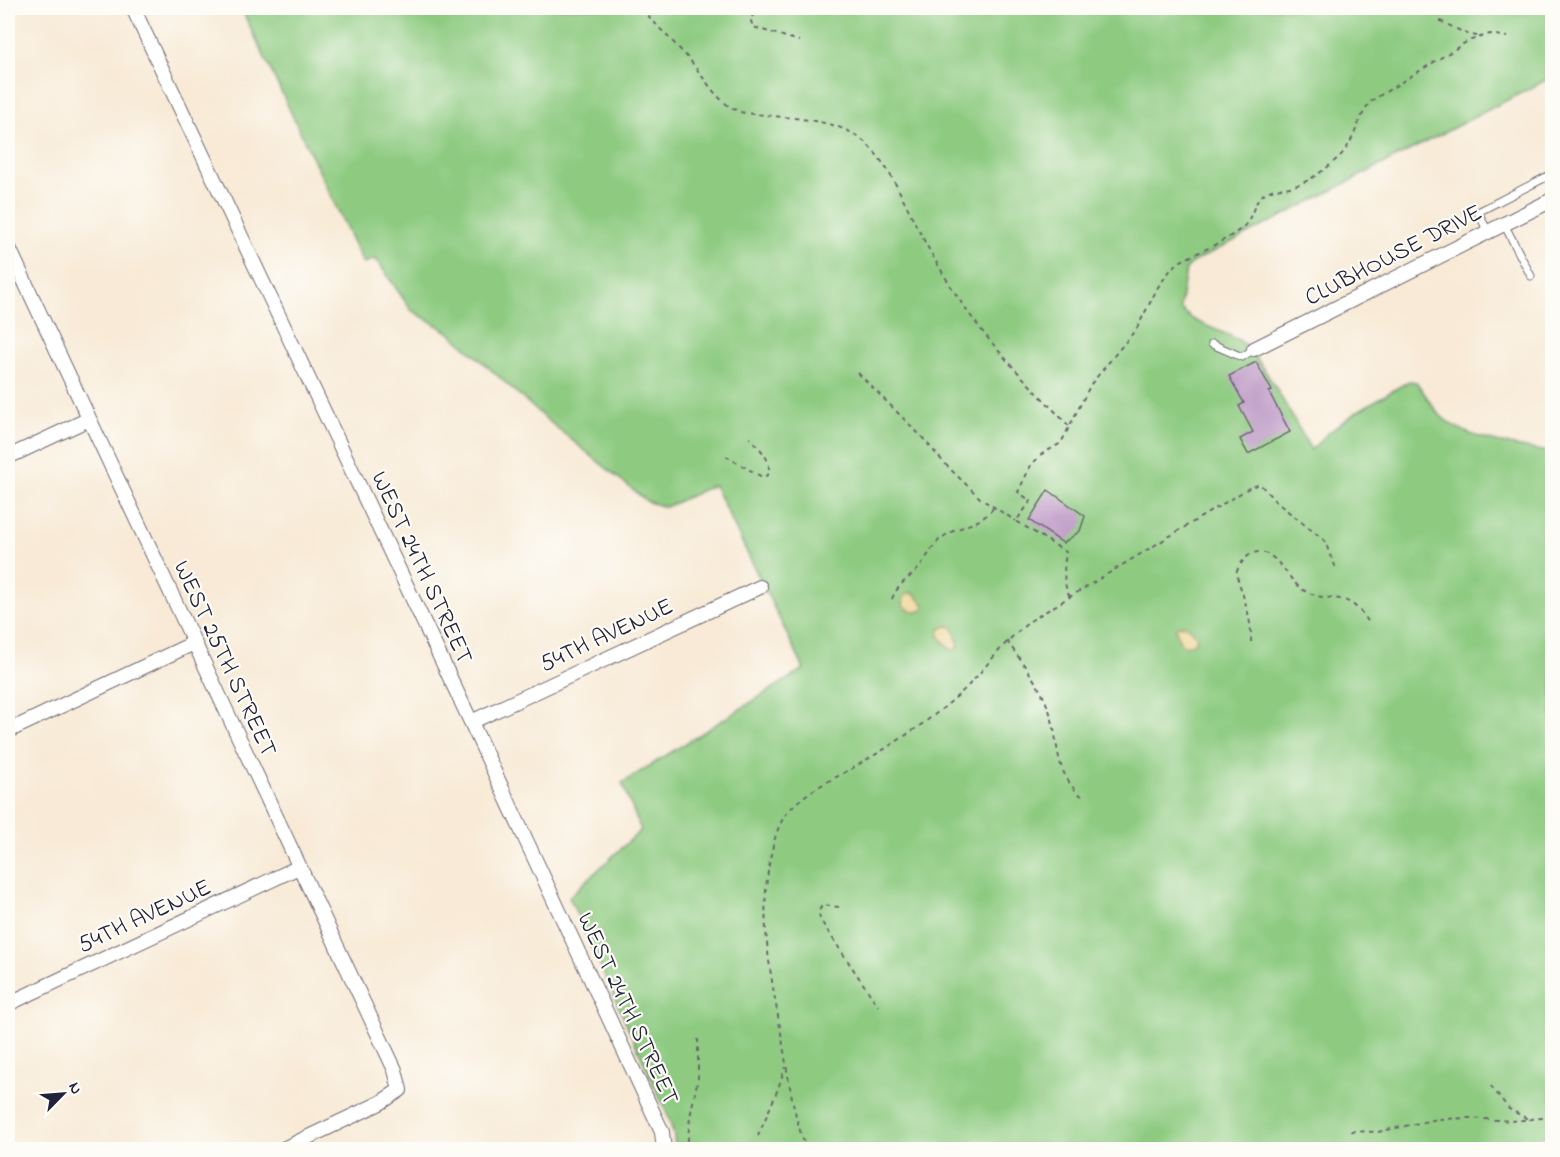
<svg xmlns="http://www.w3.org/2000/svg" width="1560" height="1157" font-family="'Indie Flower',sans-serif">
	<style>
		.green { fill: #8ecb81; stroke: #58765e; stroke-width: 1.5 }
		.sand { fill: #eeda9e; stroke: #887e6c; stroke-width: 1.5 }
		.building { fill: #bf9bc7 }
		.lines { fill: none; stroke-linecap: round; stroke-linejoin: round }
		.service-casing { stroke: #6d6871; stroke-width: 9 }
		.minor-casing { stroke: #6d6871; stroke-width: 16 }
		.path { stroke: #6d6871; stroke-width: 2; stroke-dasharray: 4.5 4.5; stroke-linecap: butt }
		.service { stroke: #fff; stroke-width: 7 }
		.minor { stroke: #fff; stroke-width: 14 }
		.labels { text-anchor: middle; stroke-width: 4.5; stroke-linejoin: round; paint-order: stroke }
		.street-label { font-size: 24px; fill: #22223b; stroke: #fdfcf7 }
	</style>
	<rect width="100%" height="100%" fill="#fdfcf7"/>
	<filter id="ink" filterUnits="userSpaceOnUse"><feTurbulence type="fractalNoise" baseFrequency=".0167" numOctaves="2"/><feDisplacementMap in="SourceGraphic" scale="12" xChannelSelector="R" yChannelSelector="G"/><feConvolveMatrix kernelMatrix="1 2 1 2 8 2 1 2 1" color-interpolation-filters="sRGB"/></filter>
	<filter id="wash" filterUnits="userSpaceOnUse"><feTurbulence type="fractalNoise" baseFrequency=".008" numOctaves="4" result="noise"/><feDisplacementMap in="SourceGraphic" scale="24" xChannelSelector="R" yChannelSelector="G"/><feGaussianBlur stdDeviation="1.35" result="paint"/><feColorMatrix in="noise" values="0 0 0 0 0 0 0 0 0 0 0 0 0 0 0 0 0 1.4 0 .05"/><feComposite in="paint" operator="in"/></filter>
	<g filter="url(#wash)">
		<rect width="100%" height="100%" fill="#f8ead6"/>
		<!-- green -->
		<path class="green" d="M241,8H1552V77L1193,262L1186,269L1180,308C1195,326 1221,329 1240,341C1260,354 1297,426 1311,450L1328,433L1358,411L1409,381L1416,382C1425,393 1431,406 1441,416C1467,441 1518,446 1552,453V1132L1517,1150L675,1149L674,1135L668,1116L569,897L641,830L622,783L804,669L714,485L666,507L648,502L546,419L450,333L411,310L376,259L363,263Z"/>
		<!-- sand -->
		<path class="sand" d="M909,593L915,594L924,605L923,610C915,614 910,611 903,605L904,597Z
			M1182,625L1189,627L1195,634L1197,639C1193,646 1189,646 1182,645L1177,635L1176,627Z
			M946,626L953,627L959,646L956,650L950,649L939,636L940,630Z"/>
		<g id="blocks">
			<!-- building -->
			<path class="building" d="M1256,362L1272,391L1269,392L1290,432L1248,454L1240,439L1253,432L1239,406L1244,403L1229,376Z
				M1048,490L1085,516L1080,531L1063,543L1029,520Z"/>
		</g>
	</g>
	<g filter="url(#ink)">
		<use href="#blocks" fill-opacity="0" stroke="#6d6871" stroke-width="1.5"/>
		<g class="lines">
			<defs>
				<path id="service" d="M1504,224L1531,276
					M1488,232L1478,212L1552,174
					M1212,344L1242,357L1254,349"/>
				<path id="minor" d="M133,8L471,722L662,1132L664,1150
					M8,246L395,1070L400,1090L380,1103L281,1150
					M1254,349L1552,200
					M8,457L89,419
					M471,722L760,587
					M8,731L194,643
					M8,1004L299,867"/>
			</defs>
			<!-- service casing -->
			<use href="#service" class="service-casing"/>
			<!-- minor casing -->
			<use href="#minor" class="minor-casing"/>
			<!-- path -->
			<path class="path" d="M252,8L255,15
				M642,8C656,26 673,41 688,58C704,76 717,104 741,112C748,114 757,114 764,115C797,119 841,119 867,144C890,167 904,201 918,229C930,252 943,274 957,296C988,344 1030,385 1069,426
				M762,8L750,18L753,27L799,41
				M1440,21L1467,34L1477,36
				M858,373L921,436L945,464L981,499L1016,521
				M726,456L762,477L768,475C773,460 759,448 750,438
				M1070,597C1062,583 1064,567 1066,552L1016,521L1031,501L1018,492L1031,465L1042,454L1061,443L1091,384L1137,328L1158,287L1172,268L1181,261C1201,251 1224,242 1242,228C1253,219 1252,203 1264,194C1273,187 1284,189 1294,186C1311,181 1327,168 1340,156C1356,140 1357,118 1371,101L1468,41L1490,34L1507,37
				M892,599C899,581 912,578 922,564C930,553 934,542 946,535C963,524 981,525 994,507
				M1007,641C1021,661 1038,682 1047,705C1062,741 1050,771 1084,798
				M1251,642C1252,617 1243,597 1236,573C1240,564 1245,556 1254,553C1275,546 1288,581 1303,590C1334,607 1344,585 1370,624
				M839,907L823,905C818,910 818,914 821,921L878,1006
				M1491,1086L1509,1109L1528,1119
				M1351,1131L1378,1132L1437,1119L1470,1118L1512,1121L1552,1117
				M758,1136L778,1089L785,1067
				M687,1150L690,1117L698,1078V1039
				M807,1150C793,1117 788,1074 782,1039C772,980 758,920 770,860C773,845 776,830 784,817C803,790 834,780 861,763C894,744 926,723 954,699C974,682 989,661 1007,642C1014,635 1022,628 1030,621L1249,488L1260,484L1275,501L1324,540L1336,568"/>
			<!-- service -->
			<use href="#service" class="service"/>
			<!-- minor -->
			<use href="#minor" class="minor"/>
		</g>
	</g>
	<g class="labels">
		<!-- street labels -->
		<g class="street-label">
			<text transform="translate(1393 254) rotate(-27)" y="8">CLUBHOUSE DRIVE</text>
			<text transform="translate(423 567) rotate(65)" y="8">WEST 24TH STREET</text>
			<text transform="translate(606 634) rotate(-25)" y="8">54TH AVENUE</text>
			<text transform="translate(226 658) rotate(65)" y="8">WEST 25TH STREET</text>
			<text transform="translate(144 915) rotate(-25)" y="8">54TH AVENUE</text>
			<text transform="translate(629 1008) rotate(65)" y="8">WEST 24TH STREET</text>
		</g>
	</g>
	<!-- margin -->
	<rect width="1560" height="1157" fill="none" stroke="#fdfcf7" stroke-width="30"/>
	<!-- north arrow -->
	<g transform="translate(63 1094) rotate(65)" stroke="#fdfcf7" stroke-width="4.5" paint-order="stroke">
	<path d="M0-4.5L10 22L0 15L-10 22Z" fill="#22223b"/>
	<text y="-9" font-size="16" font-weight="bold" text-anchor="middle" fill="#22223b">N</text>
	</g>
</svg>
